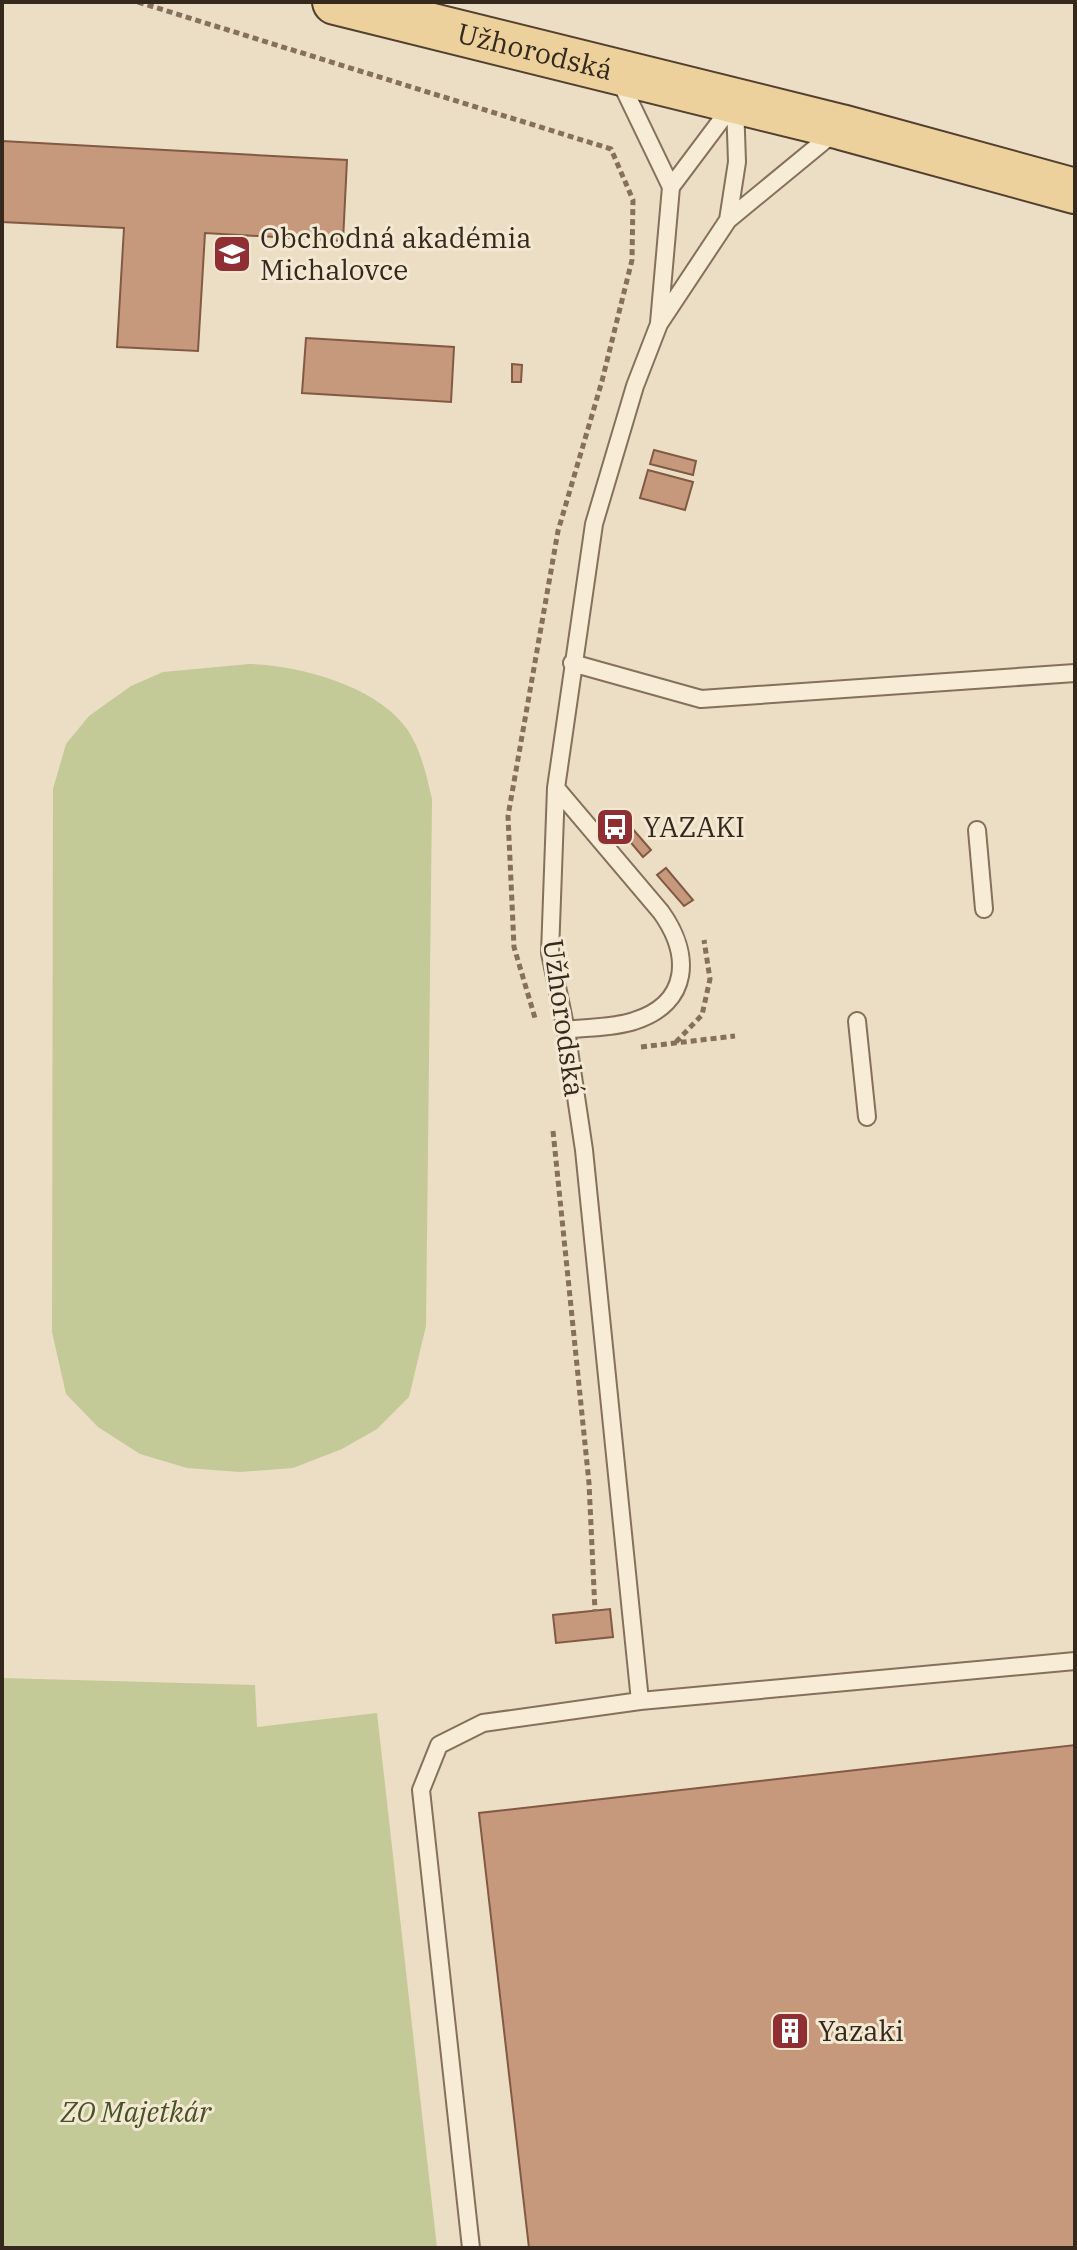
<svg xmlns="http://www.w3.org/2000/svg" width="1077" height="2250" font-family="'IBM Plex Serif',serif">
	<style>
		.green { fill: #c4c998 }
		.building { fill: #c7997c; stroke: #825a43; stroke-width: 2 }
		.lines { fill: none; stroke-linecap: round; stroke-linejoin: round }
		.service-casing { stroke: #85705b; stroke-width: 20 }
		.primary-casing { stroke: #533f2f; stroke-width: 48 }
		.path { stroke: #85705b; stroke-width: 5; stroke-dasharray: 6 4; stroke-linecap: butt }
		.service { stroke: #f7ecd6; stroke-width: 16 }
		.primary { stroke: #ecd19d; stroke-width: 44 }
		.labels { text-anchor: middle; stroke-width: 6; stroke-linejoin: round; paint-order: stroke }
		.street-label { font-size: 28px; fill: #35291e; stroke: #f3e9d3 }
		.poi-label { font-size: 28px; fill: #35291e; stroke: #f3e9d3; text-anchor: start }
		.park-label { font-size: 28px; font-style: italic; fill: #475126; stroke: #f3e9d3 }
	</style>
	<rect width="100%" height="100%" fill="#ebdec4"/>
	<!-- green -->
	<path class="green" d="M249,664C296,665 371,684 403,724C420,744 426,774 432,799L426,1326L409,1397L377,1429L342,1449L293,1468L240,1472L187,1468L140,1454L98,1427L66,1394L52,1332L53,789L66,744L89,716L131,686L163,672Z
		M2,1678L255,1685L257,1727L377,1713L437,2248H2Z"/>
	<!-- building -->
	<path class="building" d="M2,141L347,160L343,241L205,233L198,351L117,347L124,228L2,222Z
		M306,338L454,347L451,402L302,393Z
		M512,364L522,365L521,382H512Z
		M654,450L696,461L693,475L650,464Z
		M648,470L693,482L685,510L640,498Z
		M624,819L651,850L643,857L616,825Z
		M666,868L693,900L684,906L657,875Z
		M610,1609L613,1637L556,1643L553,1615Z
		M1075,1745V2248H529L479,1813Z"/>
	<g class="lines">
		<defs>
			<path id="service" d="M620,81L671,187
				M728,220L835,132
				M659,323L671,187L734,103
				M572,663L701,699L1075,673
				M556,788L661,912C691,954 691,1003 634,1021C614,1028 588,1027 566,1030
				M977,830L984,909
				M857,1021L867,1117
				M640,1701L584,1150L566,1030L550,953L556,788L594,524L635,386L659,324L728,220L737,162L735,103
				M471,2248L421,1790L439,1745L483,1723L640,1701L1075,1661"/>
			<g id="primary">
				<path id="s1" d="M335,2L841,127L1075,191"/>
			</g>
		</defs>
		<!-- service casing -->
		<use href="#service" class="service-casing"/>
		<!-- primary casing -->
		<use href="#primary" class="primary-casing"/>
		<!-- path -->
		<path class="path" d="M138,2L611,149L633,200L632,260L602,381L558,531L508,816L514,947L535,1018
			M676,1042L702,1015L710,979L704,940
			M641,1047L735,1036
			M553,1131L589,1483L595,1611"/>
		<!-- service -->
		<use href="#service" class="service"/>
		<!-- primary -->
		<use href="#primary" class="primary"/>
	</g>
	<!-- icons -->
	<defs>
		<symbol id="school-square" viewBox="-11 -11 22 22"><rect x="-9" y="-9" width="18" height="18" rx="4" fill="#902f33" stroke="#f3e9d3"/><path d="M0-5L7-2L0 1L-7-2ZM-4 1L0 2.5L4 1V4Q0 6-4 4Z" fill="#fff"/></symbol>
		<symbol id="bus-square" viewBox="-11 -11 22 22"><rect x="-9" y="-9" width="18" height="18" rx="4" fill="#902f33" stroke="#f3e9d3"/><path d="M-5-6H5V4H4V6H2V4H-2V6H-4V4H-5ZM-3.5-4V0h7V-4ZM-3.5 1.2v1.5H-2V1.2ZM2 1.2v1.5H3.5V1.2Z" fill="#fff"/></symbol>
		<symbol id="building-square" viewBox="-11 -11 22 22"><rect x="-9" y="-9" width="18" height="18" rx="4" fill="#902f33" stroke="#f3e9d3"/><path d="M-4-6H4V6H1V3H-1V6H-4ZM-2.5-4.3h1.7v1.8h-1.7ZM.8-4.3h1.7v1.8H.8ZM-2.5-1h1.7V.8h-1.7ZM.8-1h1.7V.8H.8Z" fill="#fff"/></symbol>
	</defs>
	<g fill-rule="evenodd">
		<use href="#school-square" x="210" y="232" width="44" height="44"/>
		<use href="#bus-square" x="593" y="805" width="44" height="44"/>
		<use href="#building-square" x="768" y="2009" width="44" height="44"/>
	</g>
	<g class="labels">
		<!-- street labels -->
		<g class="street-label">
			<text dy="10" stroke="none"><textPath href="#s1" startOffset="206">Užhorodská</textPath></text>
			<text transform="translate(564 1018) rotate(82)" y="10">Užhorodská</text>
		</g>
		<!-- poi labels -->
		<g class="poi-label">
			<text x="260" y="248">Obchodná akadémia<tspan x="260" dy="32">Michalovce</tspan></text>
			<text x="643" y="837">YAZAKI</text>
			<text x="818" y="2041">Yazaki</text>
		</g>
		<!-- park labels -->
		<g class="park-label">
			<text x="136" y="2122">ZO Majetkár</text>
		</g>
	</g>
	<!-- border -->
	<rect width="1077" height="2250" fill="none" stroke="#35291e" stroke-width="8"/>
</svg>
